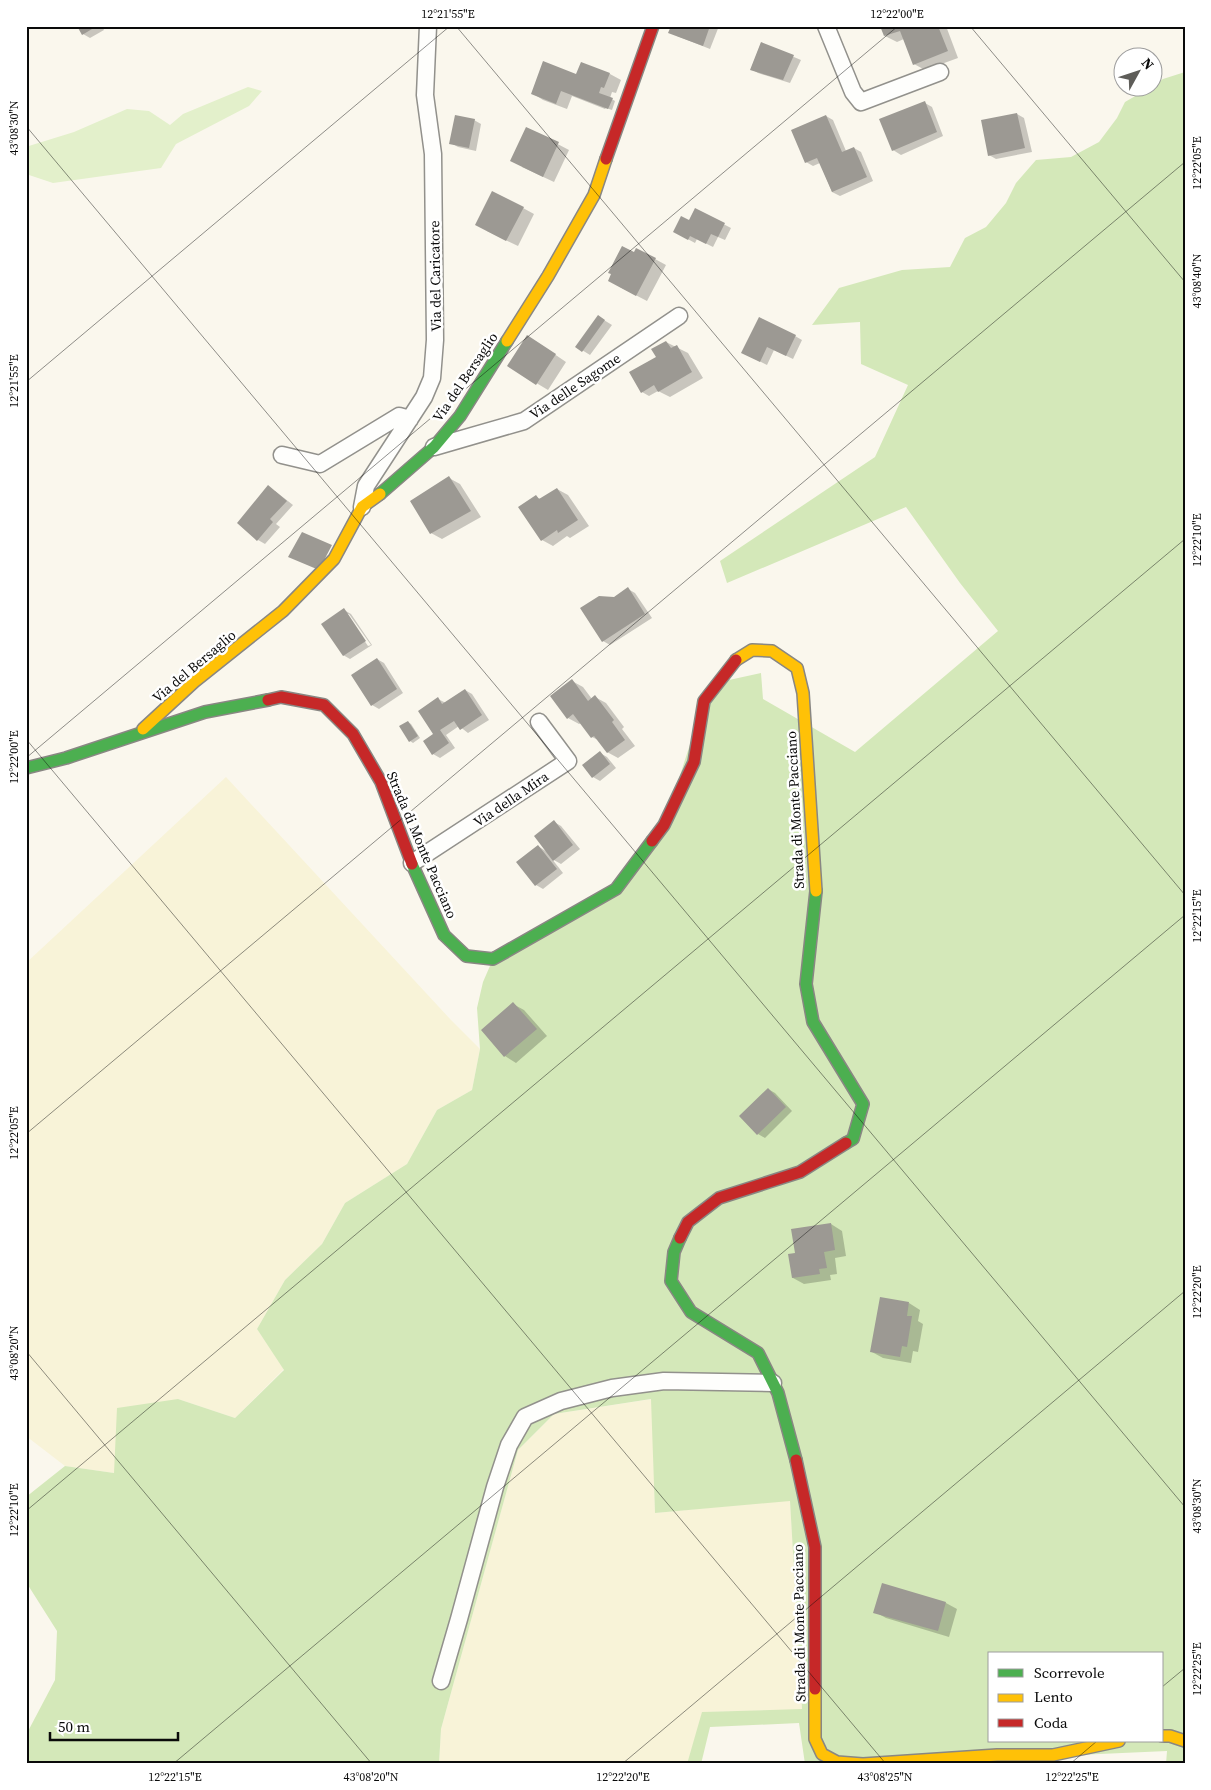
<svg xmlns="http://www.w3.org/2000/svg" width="1211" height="1790" font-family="'Source Serif 4',serif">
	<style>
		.farmland { fill: #f8f3d8 }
		.green { fill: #e3f0cb }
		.forest { fill: #d4e8b9; fill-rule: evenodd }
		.shadow { fill: #0003; fill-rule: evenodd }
		.building { fill: #9c9993 }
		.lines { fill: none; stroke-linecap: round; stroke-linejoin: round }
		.street-casing { stroke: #92918c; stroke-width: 19 }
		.fast-casing { stroke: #898783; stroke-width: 14 }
		.slow-casing { stroke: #898783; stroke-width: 14 }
		.jam-casing { stroke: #898783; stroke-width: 14 }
		.street { stroke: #fefefc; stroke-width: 16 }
		.fast { stroke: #4caf50; stroke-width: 11 }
		.slow { stroke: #ffc107; stroke-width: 11 }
		.jam { stroke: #c62828; stroke-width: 11 }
		.ticks { fill: none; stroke: #0a0a0a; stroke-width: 1; stroke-opacity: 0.45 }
		.labels { text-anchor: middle; stroke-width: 5; stroke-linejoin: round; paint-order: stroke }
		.street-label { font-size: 14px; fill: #0a0a0a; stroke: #fff }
		.neatline { fill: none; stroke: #0a0a0a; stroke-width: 2 }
		.ticks-label { font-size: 12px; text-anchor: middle; fill: #0a0a0a }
	</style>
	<rect width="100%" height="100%" fill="#faf7ed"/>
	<!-- farmland -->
	<path class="farmland" d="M226,777L451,1020L480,1049L472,1090L437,1110L407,1164L345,1203L322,1244L285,1280L257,1329L284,1369L235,1418L178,1399L114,1473L65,1466L26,1436V963Z
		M652,1399L655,1513L790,1500L802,1710L703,1712L687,1764H439L441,1729L518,1450L554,1414Z"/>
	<!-- green -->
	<path class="green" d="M248,87L262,91L249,106L176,144L161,168L53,183L26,174V147L32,145L74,132L127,109L149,111L170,125L183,114Z"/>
	<!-- forest -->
	<path class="forest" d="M1185,72V1764H1166L1167,1751L878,1764H805L799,1723L710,1727L701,1764H687L702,1712L802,1709L790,1501L655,1513L651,1399L554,1414L518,1450L441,1729L439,1764H26V1735L55,1680L57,1631L26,1582V1497L65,1466L114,1473L117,1408L178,1399L235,1418L284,1370L257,1329L285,1280L322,1244L345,1203L407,1164L437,1110L472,1090L480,1049L477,1008L483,982L493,959L616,889L664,825L704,701L729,680L761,673L763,699L855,752L998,631L960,583L906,507L727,583L720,561L875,457L908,385L861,364L860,322L812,325L839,288L902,270L950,267L965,238L986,227L1006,203L1016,183L1036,160L1071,157L1099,142L1117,118L1125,102L1149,88H1154V85L1163,79ZM990,1654H1162V1741H990Z"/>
	<!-- shadow -->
	<path class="shadow" d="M79,26H102L104,30L90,38L83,34Z
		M672,26H719L710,49L677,36Z
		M882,26H946L958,58L925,70L914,64L904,39L897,42L885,36Z
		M761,43L801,60L790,83L758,73L751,69Z
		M610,74L621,80L616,93L612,92L610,98L615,101L612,110L606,108L605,109L572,96L567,109L543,100L532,93L577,76Z
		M925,103L932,107L943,136L901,155L893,150L881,120Z
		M1017,114L1024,118L1032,152L996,159L989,155Z
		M826,116L833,120L846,151L854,148L861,152L873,181L840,196L832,192L820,163L813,166L806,162Z
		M474,120L481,124L476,151L458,147L451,143Z
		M527,128L569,150L554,182L522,167Z
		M523,208L534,214L518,246L487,231Z
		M696,210L731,228L725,240L718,237L713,247L697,239L695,243L682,236Z
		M634,254L655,259L666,265L647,301L620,287Z
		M599,317L612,325L590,355L577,347Z
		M795,336L802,340L793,359L774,350L767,365L743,353Z
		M666,342L688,353L703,378L670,397L658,391L649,396L642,392Z
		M538,343L566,362L548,390L508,366Z
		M449,478L460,484L481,517L442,539L431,533Z
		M557,489L568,495L589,526L570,538L567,536L553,546L542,540L536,497L541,499Z
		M275,491L293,505L276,524L280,527L265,544L258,540L239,523Z
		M628,589L635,593L652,618L610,645L603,641L614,598Z
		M344,610L351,614L372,645L350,659L343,655ZM346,614H349L371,645L368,646Z
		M377,659L384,663L403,693L379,709L372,705Z
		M572,681L583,687L592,699L595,697L606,703L624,727L622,729L635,746L618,758L607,752L600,741L592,737L581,723L579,724L568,718Z
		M465,690L472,694L489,720L468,733L459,726L446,735L455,748L440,758L433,754L438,699L446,703Z
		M408,722L411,724L420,738L413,743L410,741Z
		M600,753L607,757L616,768L600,781L593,777Z
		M554,822L561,826L580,849L561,864L552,859L563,873L543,889L536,885L538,846L547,852Z
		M513,1004L524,1010L547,1036L516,1063L505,1056L482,1030Z
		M768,1089L775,1093L792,1111L765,1138L758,1134Z
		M831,1224L842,1231L846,1256L835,1258L837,1274L830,1275L831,1280L804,1284L793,1278L796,1254Z
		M909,1303L920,1310L918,1321L923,1324L918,1352L913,1351L911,1363L883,1358L872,1352Z
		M946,1603L957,1609L949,1637L886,1618L875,1612Z"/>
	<!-- building -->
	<path class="building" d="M77,26H97L82,35Z
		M671,26H710L703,46L668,33Z
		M880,26H938L948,51L913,65L900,31L884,36Z
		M761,42L794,55L783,80L750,70Z
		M543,61L576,74L581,62L610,73L604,88L601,87L599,93L613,98L608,109L561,91L556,104L531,94Z
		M925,101L937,132L892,151L879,119Z
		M1017,113L1025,148L988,156L981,120Z
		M455,115L475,119L469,148L449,144Z
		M826,115L842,152L854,147L867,177L832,192L817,158L805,163L791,130Z
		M526,127L559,142L543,177L510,161Z
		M492,191L524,207L506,241L475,225Z
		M695,208L725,223L718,237L711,234L706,244L690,236L688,240L673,232L681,216L689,220Z
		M622,246L634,252L636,248L656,258L636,296L608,281L611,274L608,273Z
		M598,315L605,320L582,352L575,347Z
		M759,317L796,335L786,356L767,347L760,362L741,353Z
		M527,335L556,354L536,385L507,366Z
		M666,341L671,348L677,345L692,372L658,392L654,385L641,393L629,372L656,357L651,349Z
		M449,476L471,511L430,534L410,501Z
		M268,485L287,501L270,519L273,522L257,541L237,523Z
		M557,488L578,520L558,533L557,530L541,541L518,507L536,495L539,499Z
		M302,532L332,545L319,570L288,557Z
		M628,587L645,614L602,642L580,608L599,596L614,597Z
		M344,608L366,641L343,656L321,624Z
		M377,658L397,689L371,706L351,675Z
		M572,679L588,701L595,695L614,720L612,722L625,740L607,753L594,736L591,738L573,714L567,719L550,696Z
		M465,689L482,715L460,730L454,721L440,730L449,743L432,755L423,741L433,734L418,711L438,697L442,704Z
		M408,721L418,736L409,742L399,726Z
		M600,751L610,764L592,778L582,765Z
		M554,820L573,845L553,861L534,836Z
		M538,845L557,869L535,886L516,862Z
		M513,1002L537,1029L504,1057L481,1030Z
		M768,1088L786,1107L757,1135L739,1116Z
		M831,1223L835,1250L824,1252L827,1268L819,1269L820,1274L792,1278L788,1254L795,1253L791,1229Z
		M880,1297L909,1302L907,1316H912L907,1347L902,1346L900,1357L870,1352Z
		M882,1583L946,1602L938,1631L873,1613Z"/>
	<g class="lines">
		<defs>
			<path id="street" d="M826,26L853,92L861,102L940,72
				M434,447L524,421L679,316
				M282,455L320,464L399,416L410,419
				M362,507L366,486L424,397L432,378L435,340L433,154L425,95L428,26
				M412,863L568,761L539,722
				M441,1681L459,1619L495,1487L509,1445L525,1417L561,1401L612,1388L664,1381L773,1383"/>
			<path id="fast" d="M380,494L434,447L460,416L507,341
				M26,768L66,758L205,712L268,700
				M412,864L444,935L466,956L493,959L616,889L652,841
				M816,891L806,984L813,1022L863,1104L853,1139L846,1143
				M680,1238L674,1252L671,1281L691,1312L758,1353L778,1393L796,1460"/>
			<path id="slow" d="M507,341L548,276L594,195L606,159
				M736,660L752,650L772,651L797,668L803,693L816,891
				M143,729L194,682L283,611L334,559L362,507L380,494
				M815,1689V1739L822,1754L837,1762L863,1764L997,1755H1053L1119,1741
				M1162,1736H1170L1185,1741"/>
			<path id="jam" d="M606,159L653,26
				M268,700L281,697L324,705L353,734L381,782L412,864
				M652,841L664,825L694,762L704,701L736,660
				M680,1238L688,1222L719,1198L800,1172L846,1143
				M796,1460L815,1547V1689"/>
		</defs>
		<!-- street casing -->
		<use href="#street" class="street-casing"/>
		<!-- fast casing -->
		<use href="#fast" class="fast-casing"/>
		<!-- slow casing -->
		<use href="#slow" class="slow-casing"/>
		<!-- jam casing -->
		<use href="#jam" class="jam-casing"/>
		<!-- street -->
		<use href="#street" class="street"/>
		<!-- fast -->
		<use href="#fast" class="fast"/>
		<!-- slow -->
		<use href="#slow" class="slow"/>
		<!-- jam -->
		<use href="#jam" class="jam"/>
	</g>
	<!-- ticks -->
	<path class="ticks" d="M456,26L1185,895M970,26L1185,282M26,126L1185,1507M26,382L450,26M26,739L886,1764M26,758L898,26M26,1134L1185,162M26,1351L372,1764M26,1511L1185,539M1162,1687L1185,1668M173,1764L1185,915M622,1764L1185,1291M1070,1764L1097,1741"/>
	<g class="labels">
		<!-- street labels -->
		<g class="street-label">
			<text transform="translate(435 276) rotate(-91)" y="5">Via del Caricatore</text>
			<text transform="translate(465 377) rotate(-56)" y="5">Via del Bersaglio</text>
			<text transform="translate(575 386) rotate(-34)" y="5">Via delle Sagome</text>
			<text transform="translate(194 666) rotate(-40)" y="5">Via del Bersaglio</text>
			<text transform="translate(511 799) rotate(-34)" y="5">Via della Mira</text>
			<text transform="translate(795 810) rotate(-93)" y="5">Strada di Monte Pacciano</text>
			<text transform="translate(422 845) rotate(67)" y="5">Strada di Monte Pacciano</text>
			<text transform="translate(799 1623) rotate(-91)" y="5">Strada di Monte Pacciano</text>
		</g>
	</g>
	<!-- border -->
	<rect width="1211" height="1790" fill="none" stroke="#ffffff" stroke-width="55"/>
	<!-- legend -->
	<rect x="988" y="1652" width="175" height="90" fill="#ffffff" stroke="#9d9d9d"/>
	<rect x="998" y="1669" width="25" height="8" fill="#4caf50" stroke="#9d9d9d"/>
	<text x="1034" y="1678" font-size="15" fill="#0a0a0a">Scorrevole</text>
	<rect x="998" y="1694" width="25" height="8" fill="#ffc107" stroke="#9d9d9d"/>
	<text x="1034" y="1702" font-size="15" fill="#0a0a0a">Lento</text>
	<rect x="998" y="1719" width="25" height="8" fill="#c62828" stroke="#9d9d9d"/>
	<text x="1034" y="1728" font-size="15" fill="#0a0a0a">Coda</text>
	<!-- north arrow -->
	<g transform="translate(1138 72) rotate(50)"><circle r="24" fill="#ffffff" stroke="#9d9d9d"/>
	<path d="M0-4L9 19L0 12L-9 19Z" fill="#5e5d59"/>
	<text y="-8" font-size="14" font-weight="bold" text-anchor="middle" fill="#0a0a0a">N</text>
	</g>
	<!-- scale -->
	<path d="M50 1732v8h128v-8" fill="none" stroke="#0a0a0a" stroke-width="2.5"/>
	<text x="58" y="1732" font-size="15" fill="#0a0a0a" stroke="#ffffff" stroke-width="4" paint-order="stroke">50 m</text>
	<rect x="28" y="28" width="1156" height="1734" class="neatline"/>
	<g class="ticks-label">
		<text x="448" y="18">12°21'55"E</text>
		<text x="897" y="18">12°22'00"E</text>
		<text transform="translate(14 128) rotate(-90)" y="4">43°08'30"N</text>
		<text transform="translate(1197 163) rotate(-90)" y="4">12°22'05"E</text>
		<text transform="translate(1197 281) rotate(-90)" y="4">43°08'40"N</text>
		<text transform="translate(14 381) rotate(-90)" y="4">12°21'55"E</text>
		<text transform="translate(1197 540) rotate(-90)" y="4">12°22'10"E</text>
		<text transform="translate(14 757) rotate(-90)" y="4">12°22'00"E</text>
		<text transform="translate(1197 916) rotate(-90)" y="4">12°22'15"E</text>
		<text transform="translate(14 1133) rotate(-90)" y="4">12°22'05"E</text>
		<text transform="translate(1197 1292) rotate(-90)" y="4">12°22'20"E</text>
		<text transform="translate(14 1353) rotate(-90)" y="4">43°08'20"N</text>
		<text transform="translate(1197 1506) rotate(-90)" y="4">43°08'30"N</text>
		<text transform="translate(14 1510) rotate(-90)" y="4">12°22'10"E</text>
		<text transform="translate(1197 1669) rotate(-90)" y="4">12°22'25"E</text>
		<text x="175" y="1781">12°22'15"E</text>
		<text x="371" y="1781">43°08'20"N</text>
		<text x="623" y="1781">12°22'20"E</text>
		<text x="885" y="1781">43°08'25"N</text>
		<text x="1072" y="1781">12°22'25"E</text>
	</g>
</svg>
